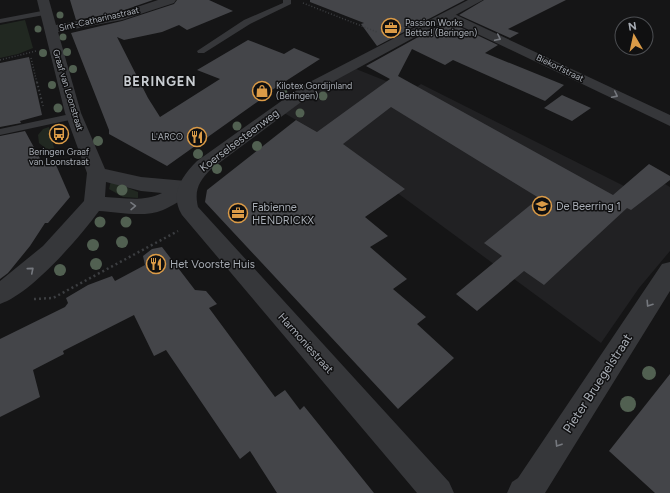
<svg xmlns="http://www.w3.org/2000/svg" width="670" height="493" font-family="Figtree,sans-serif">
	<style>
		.built { fill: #212123 }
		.green { fill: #212821 }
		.building { fill: #444549 }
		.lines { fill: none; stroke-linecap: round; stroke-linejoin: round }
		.path-far2 { stroke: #3c3e41; stroke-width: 1.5; stroke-dasharray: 1 2; stroke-linecap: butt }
		.path-far1 { stroke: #3c3e41; stroke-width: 2; stroke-dasharray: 1.5 2.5; stroke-linecap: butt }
		.path { stroke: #3c3e41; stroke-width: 2.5; stroke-dasharray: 2 3; stroke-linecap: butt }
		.service { fill: #36373a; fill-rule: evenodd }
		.minor { fill: #36373a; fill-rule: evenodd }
		.tertiary { fill: #36373a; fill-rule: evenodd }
		.tree { fill: #516051 }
		.oneway { stroke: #75787e }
		.labels { text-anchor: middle; stroke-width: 3; stroke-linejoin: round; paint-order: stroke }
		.far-street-label { font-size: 9px; fill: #a8adb5; stroke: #101011 }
		.far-poi-label { font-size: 9px; fill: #a8adb5; stroke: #101011; text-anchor: start }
		.street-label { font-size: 11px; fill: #a8adb5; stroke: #101011 }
		.poi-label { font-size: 11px; fill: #a8adb5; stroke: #101011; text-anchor: start }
		.far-district-label { font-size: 13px; font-weight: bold; letter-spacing: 1px; fill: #c8ccd1; stroke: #101011 }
		.near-street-label { font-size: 13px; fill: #a8adb5; stroke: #101011 }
	</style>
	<rect width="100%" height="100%" fill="#151516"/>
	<!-- built -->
	<path class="built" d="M356,69L411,91L421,84L632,190L665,184L670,187V251L639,288L601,343L354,161L317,132L284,113L323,87Z"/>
	<!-- green -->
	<path class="green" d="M25,20L33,48L18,54L0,58V25Z
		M49,127L55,152L46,155L44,147L39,143L38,135L43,129Z
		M111,181L138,192V198L123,197L109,189Z"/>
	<!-- building -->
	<path class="building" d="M70,0H153L116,13L76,20Z
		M177,0H209L233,11L187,30L179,25L162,32L124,40L117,37L148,98L160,117L220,79L197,70L248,40L284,54L294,48L320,59L258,99L260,100L167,166L109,134V130L71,33L122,21L174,4Z
		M310,0H465L377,46L361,24L364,23L310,2Z
		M484,0H566L508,29L519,33L510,38L459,15Z
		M447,21L498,45L485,53L564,85L545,101L453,60L445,65L412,49L398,76L613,195L649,164L670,176V180L631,210L627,208L544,285L524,271L477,311L456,294L502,256L484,243L539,198L391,107L343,144L405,189L365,217L388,236L370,247L407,279L393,289L426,317L417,324L454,358L398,409L205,202L207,190L296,120L317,132L390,79L366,66Z
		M29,57L42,115L20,121L21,123L0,127V63Z
		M562,95L591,108L572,121L544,108Z
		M25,131L43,164L56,165L70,197L48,223H45L30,246L8,273L0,279V136Z
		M162,247L195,290L206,291L217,304L209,308L275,397L285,390L300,410L304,406L374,493H277L250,451L240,459L166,350L154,356L134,315L63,351L64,354L33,370L40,397L0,417V339L65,307L68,303L66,298L88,285L112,276L115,281L145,265L143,256L152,249Z
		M670,374V493H655L609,451Z"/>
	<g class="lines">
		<!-- path-far2 -->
		<path class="path-far2" d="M303,3L377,32
			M31,58L37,83
			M0,60L36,51"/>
		<!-- path-far1 -->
		<path class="path-far1" d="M37,82L43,106"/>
		<!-- path -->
		<path class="path" d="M34,299L53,298L178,231"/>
		<!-- service -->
		<path class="service" d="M283,0H291V4L250,24L204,53H198L197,51L244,20L283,3Z
			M47,10L51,12L50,14L0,23V19Z
			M75,113L80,116L79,118L0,135V129Z"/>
		<!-- minor -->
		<path class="minor" d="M37,0H49L56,25L116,14L158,0H176L174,3L122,20L58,32L81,113L105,169L141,177L186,181L193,183L196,188L193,193C183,198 173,206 163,210C144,218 118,212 99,211C79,238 32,293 0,304V281L43,246L84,201L87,173L65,113ZM106,182L141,191L162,193C145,202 124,198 105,197Z
			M450,12L670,115V126L446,19L444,16L446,13Z
			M670,262V291L545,493H507L512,482L518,478L662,264Z"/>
		<!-- tertiary -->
		<path class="tertiary" d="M468,0H483L316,91L211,169C199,181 194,190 198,207L449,482L454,493H417L182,215C169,194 182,176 197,161L304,85Z"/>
	</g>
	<!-- trees -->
	<g class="tree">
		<circle cx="60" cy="15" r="3.5"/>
		<circle cx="38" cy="29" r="3.5"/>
		<circle cx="63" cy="37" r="3.5"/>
		<circle cx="67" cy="52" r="4"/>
		<circle cx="43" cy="53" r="4"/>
		<circle cx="73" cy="69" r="4"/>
		<circle cx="52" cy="85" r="4"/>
		<circle cx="283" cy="93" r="4.5"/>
		<circle cx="323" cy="96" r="4.5"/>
		<circle cx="58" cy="108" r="4.5"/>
		<circle cx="300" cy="113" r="4.5"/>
		<circle cx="237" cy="126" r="4.5"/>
		<circle cx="98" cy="141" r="5"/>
		<circle cx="257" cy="146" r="5"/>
		<circle cx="198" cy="154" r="5"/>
		<circle cx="217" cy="169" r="5"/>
		<circle cx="122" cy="190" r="5.5"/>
		<circle cx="100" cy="222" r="5.5"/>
		<circle cx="126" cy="222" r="5.5"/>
		<circle cx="122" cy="242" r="6"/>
		<circle cx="93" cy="245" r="6"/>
		<circle cx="96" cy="264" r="6"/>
		<circle cx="60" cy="270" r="6"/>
		<circle cx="649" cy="373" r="7"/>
		<circle cx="628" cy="404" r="8"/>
	</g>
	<!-- one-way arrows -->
	<defs><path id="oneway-chevron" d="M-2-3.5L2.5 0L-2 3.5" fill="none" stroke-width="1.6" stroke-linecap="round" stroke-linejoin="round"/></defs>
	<g class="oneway">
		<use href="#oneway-chevron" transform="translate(498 38) rotate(26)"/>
		<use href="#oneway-chevron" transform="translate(615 95) rotate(26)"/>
		<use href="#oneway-chevron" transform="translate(133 206) rotate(-1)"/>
		<use href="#oneway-chevron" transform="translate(31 270) rotate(-40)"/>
		<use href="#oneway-chevron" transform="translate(649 304) rotate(123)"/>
		<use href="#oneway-chevron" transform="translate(558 444) rotate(122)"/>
	</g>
	<!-- icons -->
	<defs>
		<symbol id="office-ring" viewBox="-11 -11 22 22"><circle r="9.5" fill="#101011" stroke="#db9b47" stroke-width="1.5"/><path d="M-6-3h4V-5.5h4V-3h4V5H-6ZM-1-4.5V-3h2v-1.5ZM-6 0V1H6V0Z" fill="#db9b47"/></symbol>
		<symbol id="shop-ring" viewBox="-11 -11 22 22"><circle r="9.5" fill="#101011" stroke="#db9b47" stroke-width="1.5"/><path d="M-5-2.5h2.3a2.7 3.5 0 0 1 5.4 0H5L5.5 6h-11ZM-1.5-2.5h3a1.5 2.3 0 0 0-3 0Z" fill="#db9b47"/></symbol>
		<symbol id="bus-ring" viewBox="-11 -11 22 22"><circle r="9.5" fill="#101011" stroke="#db9b47" stroke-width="1.5"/><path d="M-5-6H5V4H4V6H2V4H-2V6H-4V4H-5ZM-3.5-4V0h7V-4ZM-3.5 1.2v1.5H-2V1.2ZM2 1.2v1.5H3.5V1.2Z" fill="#db9b47"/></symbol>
		<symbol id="restaurant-ring" viewBox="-11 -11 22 22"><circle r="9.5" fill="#101011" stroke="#db9b47" stroke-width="1.5"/><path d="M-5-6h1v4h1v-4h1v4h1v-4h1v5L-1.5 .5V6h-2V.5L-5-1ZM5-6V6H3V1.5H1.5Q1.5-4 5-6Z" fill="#db9b47"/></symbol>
		<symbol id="school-ring" viewBox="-11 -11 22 22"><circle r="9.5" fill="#101011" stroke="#db9b47" stroke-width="1.5"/><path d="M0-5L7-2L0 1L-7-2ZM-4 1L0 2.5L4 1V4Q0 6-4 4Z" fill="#db9b47"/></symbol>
	</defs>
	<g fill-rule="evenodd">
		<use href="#office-ring" x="380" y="17" width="22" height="22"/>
		<use href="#shop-ring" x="251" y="80" width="22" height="22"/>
		<use href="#bus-ring" x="48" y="123" width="22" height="22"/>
		<use href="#restaurant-ring" x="186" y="126" width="22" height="22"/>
		<use href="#school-ring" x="531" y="195" width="22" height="22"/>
		<use href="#office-ring" x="227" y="202" width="22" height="22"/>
		<use href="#restaurant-ring" x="145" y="253" width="22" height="22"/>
	</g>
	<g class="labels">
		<!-- far-street labels -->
		<g class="far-street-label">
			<text transform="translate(99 19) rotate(-13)" y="3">Sint-Catharinastraat</text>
			<text transform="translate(560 68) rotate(26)" y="3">Biekorfstraat</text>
			<text transform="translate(68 90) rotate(73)" y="3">Graaf van Loonstraat</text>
		</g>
		<!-- far-poi labels -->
		<g class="far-poi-label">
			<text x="405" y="26">Passion Works<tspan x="405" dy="10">Better! (Beringen)</tspan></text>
			<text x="276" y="89">Kilotex Gordijnland<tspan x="276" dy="10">(Beringen)</tspan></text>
			<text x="183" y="140" text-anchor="end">L'ARCO</text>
			<text x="59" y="155" text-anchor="middle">Beringen Graaf<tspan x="59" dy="10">van Loonstraat</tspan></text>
		</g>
		<!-- street labels -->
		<g class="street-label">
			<text transform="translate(239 140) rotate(-37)" y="4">Koerselsesteenweg</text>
			<text transform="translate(306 343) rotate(48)" y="4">Harmoniestraat</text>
		</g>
		<!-- poi labels -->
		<g class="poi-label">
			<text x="556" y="210">De Beerring 1</text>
			<text x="252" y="211">Fabienne<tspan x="252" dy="13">HENDRICKX</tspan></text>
			<text x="170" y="268">Het Voorste Huis</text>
		</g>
		<!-- far-district labels -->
		<g class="far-district-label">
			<text x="160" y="86">BERINGEN</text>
		</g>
		<!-- near-street labels -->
		<g class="near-street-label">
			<text transform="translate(597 383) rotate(-57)" y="5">Pieter Bruegelstraat</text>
		</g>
	</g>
	<!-- north arrow -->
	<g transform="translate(634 36) rotate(351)"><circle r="19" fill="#101011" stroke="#4d4f53"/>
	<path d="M0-3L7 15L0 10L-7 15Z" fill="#db9b47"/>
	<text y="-6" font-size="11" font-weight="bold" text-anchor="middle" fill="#a8adb5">N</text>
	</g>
</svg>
